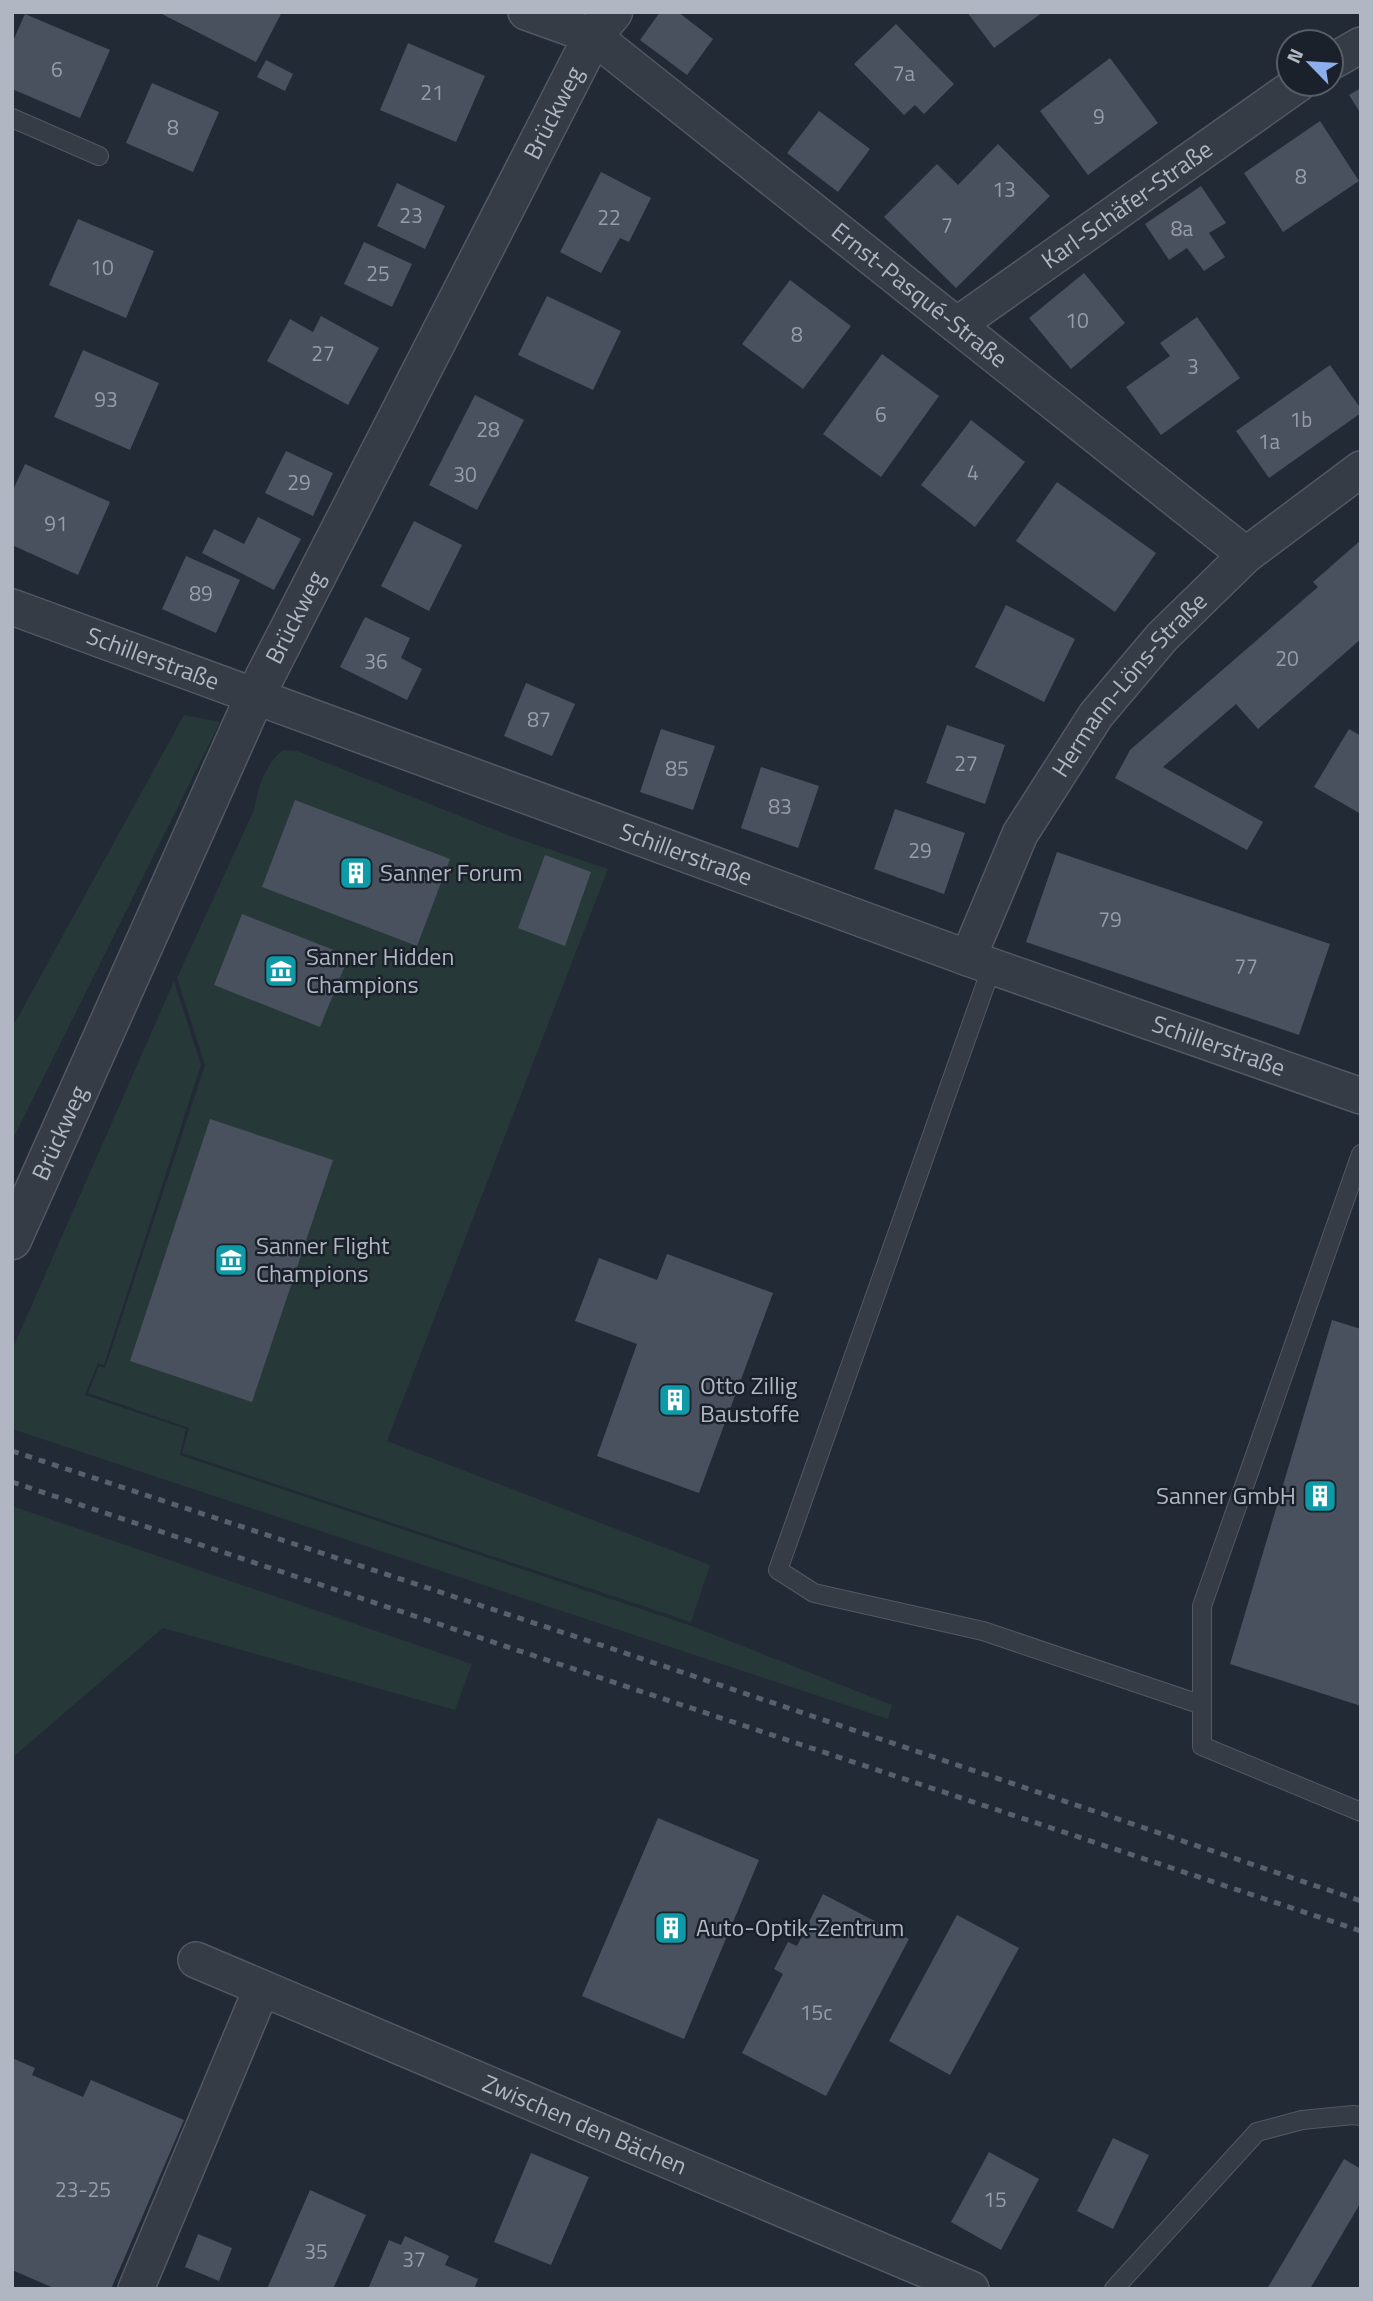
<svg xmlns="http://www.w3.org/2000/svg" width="1373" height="2301" font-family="'Titillium Web',sans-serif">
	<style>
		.green { fill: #273838 }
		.building { fill: #49515f }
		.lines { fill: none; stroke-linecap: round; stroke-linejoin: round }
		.service-casing { stroke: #535963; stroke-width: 20 }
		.minor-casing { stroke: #535963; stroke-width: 38 }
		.tertiary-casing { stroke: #535963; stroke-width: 41 }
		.service { stroke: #353c46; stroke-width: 18 }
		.minor { stroke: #353c46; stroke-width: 35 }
		.tertiary { stroke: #353c46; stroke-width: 38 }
		.rail { stroke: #58606d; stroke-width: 5; stroke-dasharray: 7 7; stroke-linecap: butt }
		.labels { text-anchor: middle; stroke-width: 5; stroke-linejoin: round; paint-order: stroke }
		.number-label { font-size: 21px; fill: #969da9 }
		.street-label { font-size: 24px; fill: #b0b6c2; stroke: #1b212a }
		.poi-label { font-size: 24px; fill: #b0b6c2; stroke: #1b212a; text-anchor: start }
	</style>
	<rect width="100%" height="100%" fill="#222a35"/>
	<!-- green -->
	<path class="green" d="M184,715L220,722L12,1141V1028Z
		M283,750L297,751L510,836L608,869L387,1441L710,1565L691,1622L182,1453L189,1428L88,1393L99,1366L105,1368L205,1065L177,978L254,810C258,788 265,764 283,750Z
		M174,981L201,1065L104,1365L98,1363L85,1395L186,1429L180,1455L689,1625L892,1705L888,1719L12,1429V1350Z
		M12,1506L472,1664L455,1710L163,1628L12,1758Z"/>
	<!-- building -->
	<path class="building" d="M158,12H282L256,62Z
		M660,12H678L713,39L687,75L640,40Z
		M967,12H1043L994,48Z
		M25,14L110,50L80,118L12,89V43Z
		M896,24L954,84L924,114L915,105L904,115L854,64Z
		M408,43L485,76L456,142L380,110Z
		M1110,58L1158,123L1088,175L1040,111Z
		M266,60L293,74L285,91L257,77Z
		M152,83L219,112L193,172L126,143Z
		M1361,88V114L1349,95Z
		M819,111L870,149L838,192L787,153Z
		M1320,121L1359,181L1283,232L1244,173Z
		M998,144L1050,196L956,288L884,217L937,164L958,185Z
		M601,172L651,198L629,242L620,238L601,273L560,252Z
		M397,183L445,206L425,249L377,226Z
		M1201,186L1226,223L1209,233L1225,257L1204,271L1187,248L1169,260L1145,224Z
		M78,219L154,251L126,318L49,285Z
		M364,242L412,264L392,307L344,284Z
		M1084,273L1125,323L1071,369L1029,318Z
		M790,280L851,326L803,389L742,344Z
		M547,296L621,331L593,390L518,355Z
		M321,316L379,348L348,405L267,361L290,319L313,332Z
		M1197,317L1240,378L1161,435L1126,387L1170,356L1160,343Z
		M83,350L159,383L130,450L54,417Z
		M882,354L939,396L881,477L823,434Z
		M1330,365L1361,409V413L1269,478L1236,431Z
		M475,395L524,420L477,510L429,485Z
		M971,420L1025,462L975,527L921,485Z
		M286,451L333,473L313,516L265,493Z
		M25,464L110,502L78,575L12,545V492Z
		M1057,482L1156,553L1115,612L1016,541Z
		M258,517L301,539L274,590L202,553L214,529L244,544Z
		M414,521L462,545L429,611L381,586Z
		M1361,540V632L1359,634L1361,639L1258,729L1236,704L1163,767L1263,822L1247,850L1115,778L1130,750L1318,587L1313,582Z
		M186,556L240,580L216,633L162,609Z
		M1006,605L1075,639L1044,702L975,667Z
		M365,617L410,638L401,658L422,669L407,700L340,667Z
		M526,683L575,704L552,756L504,736Z
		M947,725L1005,745L985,804L926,783Z
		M661,729L715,746L693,810L640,792Z
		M1349,729L1361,736V814L1314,787Z
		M761,767L819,786L798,848L741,828Z
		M295,800L450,859L417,946L262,887Z
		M895,809L965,833L944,894L874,869Z
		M1057,852L1330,944L1299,1035L1026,942Z
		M545,855L591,872L565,946L518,928Z
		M242,914L349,956L320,1027L214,985Z
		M210,1119L333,1160L252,1402L130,1361Z
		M667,1254L773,1293L699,1493L597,1456L637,1344L575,1321L599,1258L657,1280Z
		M1332,1320L1361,1329V1706L1230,1664Z
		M658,1818L759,1860L684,2039L582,1996Z
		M823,1894L909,1939L826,2096L742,2053L783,1974L774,1969L788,1942L797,1946Z
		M957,1915L1019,1948L950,2075L889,2041Z
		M12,2058L35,2068L32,2075L83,2097L91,2080L184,2120L111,2289H56L12,2270Z
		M1113,2138L1149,2155L1113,2229L1077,2211Z
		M989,2152L1039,2179L1001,2250L951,2222Z
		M531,2153L589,2177L551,2265L494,2242Z
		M1344,2159L1361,2169V2202L1310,2289H1267Z
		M310,2190L366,2215L333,2289H267Z
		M198,2234L232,2248L219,2281L185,2267Z
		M405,2236L449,2256L445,2265L478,2279L474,2289H368L389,2240L401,2245Z"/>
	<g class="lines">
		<defs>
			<path id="service" d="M12,118L99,156
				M992,966L778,1570L814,1593L983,1631L1202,1705
				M1361,1154L1202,1606V1746L1361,1812
				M1114,2289L1257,2132L1302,2120L1353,2115L1361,2116"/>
			<g id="minor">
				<path id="s1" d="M526,12L593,36L1246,555"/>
				<path d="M1331,62L1361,45"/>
				<path id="s2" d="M957,325L1298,84"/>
				<path id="s3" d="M12,607L968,958L1361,1096"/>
				<path id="s4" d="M968,958L1020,834L1096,715L1162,637L1246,555L1361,469"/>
				<path id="s5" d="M196,1960L971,2289"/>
				<path d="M136,2289L261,1990"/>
			</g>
			<g id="tertiary">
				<path id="s6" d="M12,1240L255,696L593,36L613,12"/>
			</g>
		</defs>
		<!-- service casing -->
		<use href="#service" class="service-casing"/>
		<!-- minor casing -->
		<use href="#minor" class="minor-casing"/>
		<!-- tertiary casing -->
		<use href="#tertiary" class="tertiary-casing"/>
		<!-- service -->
		<use href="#service" class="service"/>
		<!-- minor -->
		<use href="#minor" class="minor"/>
		<!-- tertiary -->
		<use href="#tertiary" class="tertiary"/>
		<!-- rail -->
		<path class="rail" d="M12,1451L616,1650L1361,1901
			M12,1482L1361,1931"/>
	</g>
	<!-- icons -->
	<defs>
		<symbol id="building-square" viewBox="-11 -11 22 22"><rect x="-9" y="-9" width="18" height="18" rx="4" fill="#0f9aa8" stroke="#1b212a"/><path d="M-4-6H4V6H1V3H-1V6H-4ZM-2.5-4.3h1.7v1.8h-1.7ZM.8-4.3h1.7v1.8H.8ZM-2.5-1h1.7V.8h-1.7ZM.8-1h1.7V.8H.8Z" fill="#fff"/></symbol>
		<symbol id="museum-square" viewBox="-11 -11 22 22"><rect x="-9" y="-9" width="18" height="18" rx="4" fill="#0f9aa8" stroke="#1b212a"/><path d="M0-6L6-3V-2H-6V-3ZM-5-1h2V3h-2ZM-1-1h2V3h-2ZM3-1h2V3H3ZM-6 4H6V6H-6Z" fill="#fff"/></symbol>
	</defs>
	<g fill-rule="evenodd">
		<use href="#building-square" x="337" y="854" width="38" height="38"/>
		<use href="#museum-square" x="262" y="952" width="38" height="38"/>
		<use href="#museum-square" x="212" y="1241" width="38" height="38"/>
		<use href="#building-square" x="656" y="1381" width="38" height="38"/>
		<use href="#building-square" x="1301" y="1477" width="38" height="38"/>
		<use href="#building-square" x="652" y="1909" width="38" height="38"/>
	</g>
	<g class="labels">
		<!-- number labels -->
		<g class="number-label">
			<text x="57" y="77">6</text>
			<text x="904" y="81">7a</text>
			<text x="432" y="100">21</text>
			<text x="1099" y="124">9</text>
			<text x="173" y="135">8</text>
			<text x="1301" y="184">8</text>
			<text x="1004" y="197">13</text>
			<text x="411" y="223">23</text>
			<text x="609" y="225">22</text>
			<text x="947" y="233">7</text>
			<text x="1182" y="236">8a</text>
			<text x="102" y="275">10</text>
			<text x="378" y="281">25</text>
			<text x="1077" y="328">10</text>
			<text x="797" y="342">8</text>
			<text x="323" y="361">27</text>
			<text x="1193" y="374">3</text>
			<text x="106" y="407">93</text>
			<text x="881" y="422">6</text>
			<text x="1301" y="427">1b</text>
			<text x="488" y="437">28</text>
			<text x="1269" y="449">1a</text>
			<text x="973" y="480">4</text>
			<text x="465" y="482">30</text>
			<text x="299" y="490">29</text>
			<text x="56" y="531">91</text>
			<text x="201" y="601">89</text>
			<text x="1287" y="666">20</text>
			<text x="376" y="669">36</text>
			<text x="539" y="727">87</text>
			<text x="966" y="771">27</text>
			<text x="677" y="776">85</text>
			<text x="780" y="814">83</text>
			<text x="920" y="858">29</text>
			<text x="1110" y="927">79</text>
			<text x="1246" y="974">77</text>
			<text x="816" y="2020">15c</text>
			<text x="83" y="2197">23-25</text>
			<text x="995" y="2207">15</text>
			<text x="316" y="2259">35</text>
			<text x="414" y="2267">37</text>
		</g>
		<!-- street labels -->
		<g class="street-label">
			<text dy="8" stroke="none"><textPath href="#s6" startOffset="1251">Brückweg</textPath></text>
			<text dy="8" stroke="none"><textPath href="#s2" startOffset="208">Karl-Schäfer-Straße</textPath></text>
			<text dy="8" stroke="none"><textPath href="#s1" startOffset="488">Ernst-Pasqué-Straße</textPath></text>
			<text dy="8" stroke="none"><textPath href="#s6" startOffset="684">Brückweg</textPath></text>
			<text dy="8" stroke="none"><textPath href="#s3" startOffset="150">Schillerstraße</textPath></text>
			<text dy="8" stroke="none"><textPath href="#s4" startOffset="320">Hermann-Löns-Straße</textPath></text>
			<text dy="8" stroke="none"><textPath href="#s3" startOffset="718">Schillerstraße</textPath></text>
			<text dy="8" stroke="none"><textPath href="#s3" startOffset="1284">Schillerstraße</textPath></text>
			<text dy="8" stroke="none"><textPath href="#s6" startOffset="117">Brückweg</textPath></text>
			<text dy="8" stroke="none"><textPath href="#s5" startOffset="422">Zwischen den Bächen</textPath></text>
		</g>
		<!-- poi labels -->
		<g class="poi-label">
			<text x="380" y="881">Sanner Forum</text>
			<text x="306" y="965">Sanner Hidden<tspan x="306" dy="28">Champions</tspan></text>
			<text x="256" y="1254">Sanner Flight<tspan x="256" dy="28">Champions</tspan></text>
			<text x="700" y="1394">Otto Zillig<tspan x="700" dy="28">Baustoffe</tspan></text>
			<text x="1296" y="1504" text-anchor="end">Sanner GmbH</text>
			<text x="696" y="1936">Auto-Optik-Zentrum</text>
		</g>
	</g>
	<!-- border -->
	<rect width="1373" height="2301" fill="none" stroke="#b0b6c2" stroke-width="28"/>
	<!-- north arrow -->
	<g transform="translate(1310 63) rotate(295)"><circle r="33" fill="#1b212a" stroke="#575d67" stroke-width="2"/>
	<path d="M0-5L12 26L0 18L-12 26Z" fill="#8baeec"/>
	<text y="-10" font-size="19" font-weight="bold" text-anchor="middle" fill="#b0b6c2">N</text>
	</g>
</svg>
